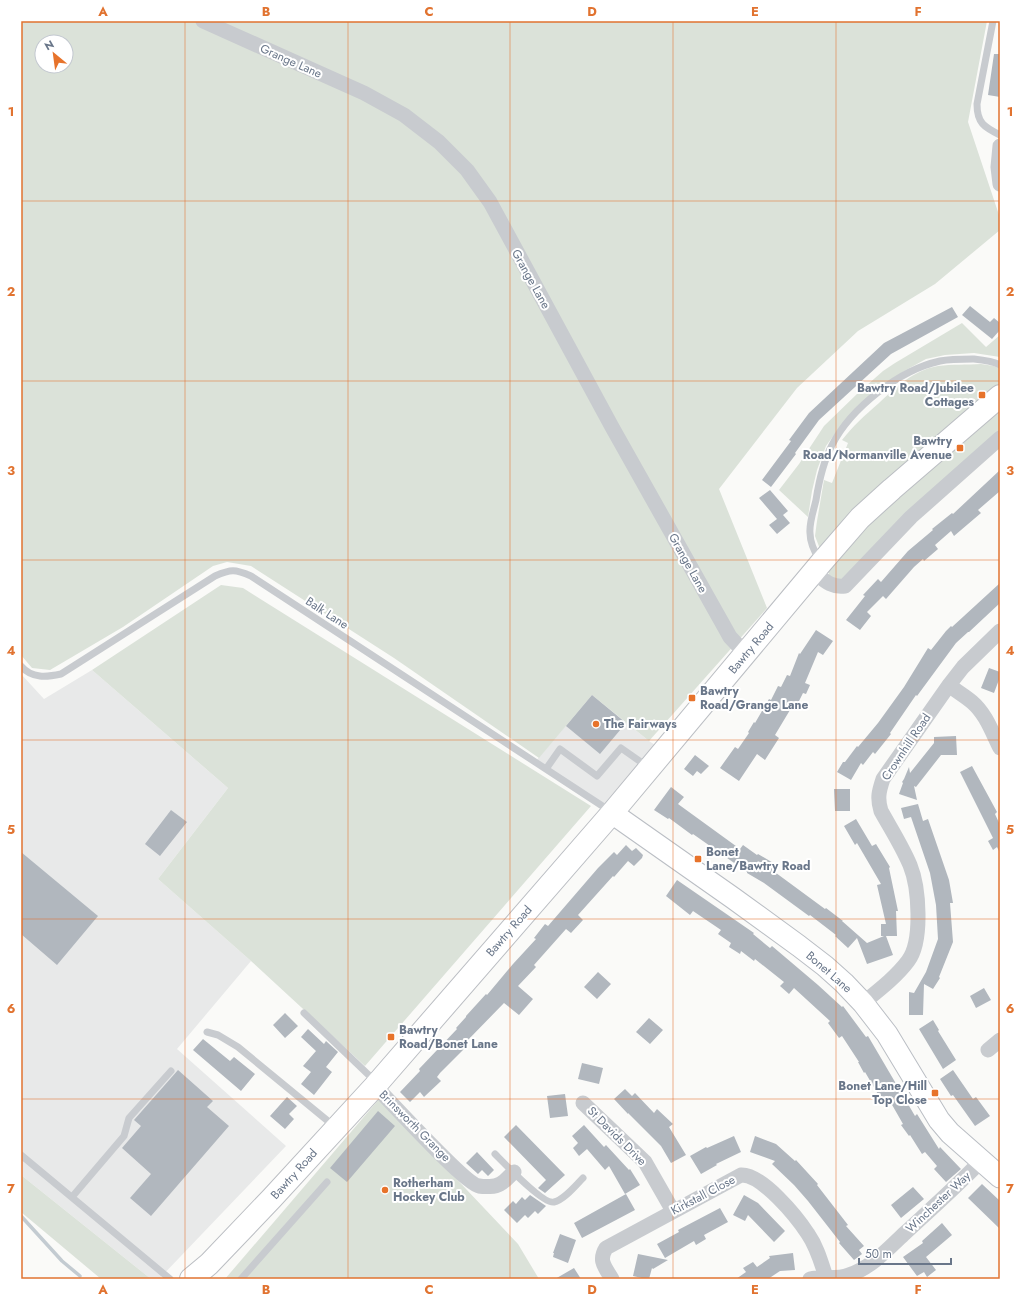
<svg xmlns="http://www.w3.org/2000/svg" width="1021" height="1300" font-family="Jost,sans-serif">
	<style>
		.built { fill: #e8e9e9 }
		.green { fill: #dbe2d9; fill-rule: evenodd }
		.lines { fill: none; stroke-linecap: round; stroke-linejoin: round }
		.stream { stroke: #c3cbd1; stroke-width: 3.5 }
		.building { fill: #b1b7be }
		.secondary-casing { stroke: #babec4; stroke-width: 23 }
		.primary-casing { stroke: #bbbec3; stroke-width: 24 }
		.service { stroke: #c8cbcf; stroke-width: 7 }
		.minor { stroke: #c8cbcf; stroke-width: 15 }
		.secondary { stroke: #fff; stroke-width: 21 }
		.primary { stroke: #fff; stroke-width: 22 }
		.grid { fill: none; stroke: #e17330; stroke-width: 1; stroke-opacity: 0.55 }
		.poi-dot { fill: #e7732b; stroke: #fff; stroke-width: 1.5 }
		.labels { text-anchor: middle; stroke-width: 4; stroke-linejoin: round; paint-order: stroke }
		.street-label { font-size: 12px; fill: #697689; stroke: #fff }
		.poi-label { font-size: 12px; font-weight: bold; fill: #697689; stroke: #fff; text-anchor: start }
		.neatline { fill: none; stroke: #e17330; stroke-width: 1.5 }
		.grid-label { font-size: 13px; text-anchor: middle; font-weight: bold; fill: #e17330 }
	</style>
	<rect width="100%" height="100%" fill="#fafaf8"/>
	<!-- built -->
	<path class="built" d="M92,670L228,788L158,879L251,961L177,1049L286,1146L159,1279H151L21,1175V674L44,699Z
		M592,695L649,741L664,751L612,813L535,762Z"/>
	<!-- green -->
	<path class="green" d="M21,21H987L968,122L1000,218V230L935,284L858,331L797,388L719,489L767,608L649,741L592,695L539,758L394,658L251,566L227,562L213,566L123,627L50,670L32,668L21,655ZM42,42H66V66H42Z
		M962,323L986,347L1000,335V357L974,353L945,355L926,359L906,370L879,388L839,428L826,446L817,470L812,491L808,517L779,490L799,464L824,426L858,393L883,371L895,363Z
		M981,364L994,366L1000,369V388L820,549L815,536L817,521L824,480L832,483L848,443L842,440C853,426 865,415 879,403C896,387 914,370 938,366C952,364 967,365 981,364Z
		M1000,408V432L840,581L829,577V570L850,544L884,510L940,462Z
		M221,585L243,588L591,806L365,1066L251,961L158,879L228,788L92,670Z
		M380,1098L518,1244L539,1279H225Z
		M21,1175L151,1279H101L21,1212Z"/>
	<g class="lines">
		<!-- stream -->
		<path class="stream" d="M21,1216L62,1261L80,1276"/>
	</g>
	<!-- building -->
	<path class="building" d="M994,54H1000V97L988,95Z
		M970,306L990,322L994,318L1000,323V330L992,339L962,315Z
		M952,307L958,317L891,354L819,420L795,453L796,454L771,487L762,480L791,441L789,440L809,413L884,343Z
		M1000,470V491L978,510L981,513L954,536L951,531L935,545L938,549L924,561L923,559L914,567L886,599L883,596L867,612L871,616L860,630L846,620L865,596L863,595L878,579L881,582L908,551L933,530L932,529L952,513L953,514Z
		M770,490L788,511L783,515L790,523L777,534L769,525L777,519L759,498Z
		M1000,583V603L969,632H968L956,643L917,696L916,695L890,733L891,734L875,754L873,752L863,765L861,763L851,780L837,772L843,762H845L857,746L858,747L878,723L904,687L928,648L931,650L946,631L951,626L952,627Z
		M816,630L833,641L823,655L818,652L805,683L810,685L806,694L803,693L796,707L793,705L775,735L779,738L765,760L757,754L739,781L720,768L735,747L738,749L749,733L748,732L754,722L755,723L769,699L771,700L778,686L781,687L787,675L790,676L799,653L800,654Z
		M989,668L1000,672V677L994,693L981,688Z
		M592,695L626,723L600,754L566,726Z
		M956,736L957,755H941L916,787L914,786L917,800L899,794L903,783L902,782L904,779L909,767L910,773L934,743V737Z
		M695,755L709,766L701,774L697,771L693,776L684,769Z
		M972,766L997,812L995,814L1000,825V853L997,847L993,850L988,841L993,838L960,772Z
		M671,787L684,797L678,804L740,849L743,845L757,855L758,854L775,864L772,870L825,909L826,908L843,921H842L867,943L884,936H881V924H886L877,885L881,884L857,843L855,845L844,826L856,819L872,846L876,844L890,867L889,868L898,911H896L897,936H886L893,955L867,964L857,938L848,948L835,936L836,935L810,915L809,916L764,883L747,873V872L693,834L692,835L669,818L668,819L654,810Z
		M834,789H850V811H835Z
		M918,804L923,821L928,819L938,848L949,880L953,903H950L953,942L939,977L940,978L933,989L924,984L923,1015H909V992L914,993L926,972L938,939L936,905L930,873L911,817L904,819L901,808Z
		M171,810L187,822L160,856L145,844Z
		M626,845L632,851L636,848L643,855L642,858L634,866L628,861L614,877L613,876L578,915L583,920L571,933L566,929L534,965L536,967L518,986L533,999L519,1015L504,1003L466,1042L468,1045L440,1073L437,1077L441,1081L424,1097L420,1092L410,1102L400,1092L420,1071L419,1069L457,1029L456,1028L466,1017V1016L486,994L487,995L513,964L536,939L534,938L545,924L548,926L598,868L614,852L617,855Z
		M21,852L98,916L57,965L21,934Z
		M677,880L754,933L753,934L770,948L772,946L818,985L842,1007L843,1006L866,1037L868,1036L915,1116L917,1114L939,1149L940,1147L961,1169L946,1182L934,1169L937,1166L925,1152L922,1154L910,1135L909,1136L901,1125L903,1124L891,1103L888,1100L883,1103L865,1072L864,1073L858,1062H859L842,1036L839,1038L828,1023L830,1021L794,988L789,994L780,986L784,982L755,959L754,961L741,951L740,954L729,947L731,943L718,934L721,930L693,911L690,915L666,896Z
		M598,972L611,984L597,999L584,987Z
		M984,988L991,1000L976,1008L970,996Z
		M285,1013L298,1026L285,1038L273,1025Z
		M649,1018L663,1030L650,1044L636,1032Z
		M933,1020L939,1030L938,1031L956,1060L943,1069L919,1029Z
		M308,1029L324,1044L326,1041L338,1052L326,1067L332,1072L314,1095L301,1084L311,1072L303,1066L316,1051L301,1037Z
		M203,1039L230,1061L234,1057L255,1074L241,1091L193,1050Z
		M582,1063L603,1068L599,1084L578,1079Z
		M178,1070L213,1101L207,1107L229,1126L151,1216L130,1198L151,1174L122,1148L141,1126L134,1120Z
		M953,1070L973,1099L976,1097L990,1116L975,1126L953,1095L951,1096L940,1079Z
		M625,1089L632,1096L635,1093L654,1113L657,1109L673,1124L669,1127L686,1155L671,1163L661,1146L628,1113V1114L614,1099Z
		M565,1094L568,1116L550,1118L547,1096Z
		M287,1097L297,1106L289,1114L294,1119L285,1129L270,1116Z
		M378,1111L395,1126L347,1182L330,1168Z
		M516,1125L565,1175L545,1193L538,1188L546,1180L504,1137Z
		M584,1125L604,1147L606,1145L629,1170L630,1169L640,1185L625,1194L609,1166L605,1170L587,1149L579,1156L573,1148L578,1143L572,1136Z
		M734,1136L741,1152L716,1164L717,1165L701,1174L690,1156L706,1147L707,1148Z
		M755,1136L776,1144L795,1161L796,1160L818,1184L817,1185L848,1225L846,1226L864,1246L859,1250L862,1254L854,1260L839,1243L840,1242L808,1201L794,1185L772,1164L775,1161L750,1152Z
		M477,1152L494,1170L488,1176L482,1170L478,1174L466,1163Z
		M982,1184L1000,1201V1229L968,1198Z
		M913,1187L924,1199L901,1218L891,1205Z
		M626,1194L635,1210L582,1238L574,1223Z
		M530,1195L546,1206L538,1214L535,1211L528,1218L525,1215L517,1223L504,1210L513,1201L516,1204L522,1197L525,1200Z
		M744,1195L758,1203L785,1231L774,1242L748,1215L745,1221L733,1215Z
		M720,1208L728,1222L704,1235L706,1239L696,1245L694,1241L665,1258L657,1244L679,1232L678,1230Z
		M942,1223L952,1235L926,1257L936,1270L927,1277L924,1272L917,1276L903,1257L923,1243L922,1241Z
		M560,1234L576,1240L568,1263L553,1257L554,1253H553Z
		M793,1253L795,1270L780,1271L768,1279H736L746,1272L743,1268L753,1262L757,1267L770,1258L769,1256Z
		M638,1254L668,1260L653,1269L652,1268L649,1279H646L633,1276Z
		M574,1268L581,1279H555Z"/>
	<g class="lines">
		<defs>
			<path id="secondary" d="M612,813L733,898L799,946L825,966L844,983L863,1003L887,1034L939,1120L950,1133L1000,1177"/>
			<path id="primary" d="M191,1279L209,1264L272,1198L375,1086L612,813L821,563L860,518L892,489L1000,396"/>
		</defs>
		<!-- secondary casing -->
		<use href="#secondary" class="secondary-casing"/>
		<!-- primary casing -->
		<use href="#primary" class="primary-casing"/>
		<!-- service -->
		<path class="service" d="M993,21L977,104C977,123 984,127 1000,135
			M820,561C815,553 810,542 810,533C809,523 814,509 816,500C819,481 823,462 832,445C851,408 899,370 940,361C950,359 963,359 973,359C982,360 992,361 1000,365
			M21,666C32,679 47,677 61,674L215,576C231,569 235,569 251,576L610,811
			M546,769L560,749L597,776L621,748L648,767
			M304,1013L376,1082
			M207,1032L218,1035L238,1047L334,1126
			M495,1154C504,1163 544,1205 554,1202C564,1200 576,1185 583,1178
			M21,1155L170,1279
			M72,1197L124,1136L129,1118L171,1071
			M241,1279L327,1182"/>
		<!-- minor -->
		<path class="minor" d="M203,21L364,93L404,115L439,142L467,170L490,202L612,427L725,628L730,637L746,654
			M1000,146L998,167L1000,184
			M814,572C824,580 831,588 845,586L911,517L1000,438
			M949,685C956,691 965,696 972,702C986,714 992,732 1000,748
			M863,1003C879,990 896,977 908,961C923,941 919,887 910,865C902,846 891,829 881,811C877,798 879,791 883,779L949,685L963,667L1000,631
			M988,1050L1000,1040
			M375,1086C390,1101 465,1184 479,1186C485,1187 495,1187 500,1184C505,1182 510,1175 514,1172
			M583,1103L645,1162L673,1211
			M612,1279C605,1267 598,1261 606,1248L741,1175C762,1174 797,1217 808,1234C817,1247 821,1262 826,1277
			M810,1279C823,1276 837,1280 849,1275C871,1268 889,1248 905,1233C931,1209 957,1186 981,1161"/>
		<!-- secondary -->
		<use href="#secondary" class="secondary"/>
		<!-- primary -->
		<use href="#primary" class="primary"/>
	</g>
	<!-- grid -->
	<path class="grid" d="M185,21V1279M348,21V1279M510,21V1279M673,21V1279M836,21V1279M21,201H1000M21,381H1000M21,560H1000M21,740H1000M21,919H1000M21,1099H1000"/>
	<!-- markers -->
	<g class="poi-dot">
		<rect x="978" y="391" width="8" height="8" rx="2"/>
		<rect x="956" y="444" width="8" height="8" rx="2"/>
		<rect x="688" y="694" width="8" height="8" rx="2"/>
		<circle cx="596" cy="724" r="4"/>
		<rect x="694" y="855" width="8" height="8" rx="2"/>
		<rect x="387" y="1033" width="8" height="8" rx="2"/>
		<rect x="931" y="1089" width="8" height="8" rx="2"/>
		<circle cx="385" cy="1190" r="4"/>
	</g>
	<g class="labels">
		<!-- street labels -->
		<g class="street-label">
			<text transform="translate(291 61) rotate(24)" y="4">Grange Lane</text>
			<text transform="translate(531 279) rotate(61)" y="4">Grange Lane</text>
			<text transform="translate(688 563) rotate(61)" y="4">Grange Lane</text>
			<text transform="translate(327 613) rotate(33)" y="4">Balk Lane</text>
			<text transform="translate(751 648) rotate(-50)" y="4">Bawtry Road</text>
			<text transform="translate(906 747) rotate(-56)" y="4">Crownhill Road</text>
			<text transform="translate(509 931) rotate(-49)" y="4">Bawtry Road</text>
			<text transform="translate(829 972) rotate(41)" y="4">Bonet Lane</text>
			<text transform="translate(415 1126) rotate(45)" y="4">Brinsworth Grange</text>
			<text transform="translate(617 1136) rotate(45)" y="4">St Davids Drive</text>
			<text transform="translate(294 1174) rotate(-48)" y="4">Bawtry Road</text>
			<text transform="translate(703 1195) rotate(-28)" y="4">Kirkstall Close</text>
			<text transform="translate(938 1202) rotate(-43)" y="4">Winchester Way</text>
		</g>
		<!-- poi labels -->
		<g class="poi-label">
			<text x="974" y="392" text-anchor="end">Bawtry Road/Jubilee<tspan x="974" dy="14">Cottages</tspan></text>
			<text x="952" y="445" text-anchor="end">Bawtry<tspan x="952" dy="14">Road/Normanville Avenue</tspan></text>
			<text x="700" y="695">Bawtry<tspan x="700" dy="14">Road/Grange Lane</tspan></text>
			<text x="604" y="728">The Fairways</text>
			<text x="706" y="856">Bonet<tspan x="706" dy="14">Lane/Bawtry Road</tspan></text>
			<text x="399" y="1034">Bawtry<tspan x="399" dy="14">Road/Bonet Lane</tspan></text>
			<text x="927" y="1090" text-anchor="end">Bonet Lane/Hill<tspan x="927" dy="14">Top Close</tspan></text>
			<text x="393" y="1187">Rotherham<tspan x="393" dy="14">Hockey Club</tspan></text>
		</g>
	</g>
	<!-- border -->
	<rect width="1021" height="1300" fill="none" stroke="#ffffff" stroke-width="44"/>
	<!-- north arrow -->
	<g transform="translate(54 54) rotate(331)"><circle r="19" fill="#ffffff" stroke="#c3c8d0"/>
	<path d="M0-3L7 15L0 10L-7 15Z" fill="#e7732b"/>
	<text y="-6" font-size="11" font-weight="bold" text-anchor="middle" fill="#697689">N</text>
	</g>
	<!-- scale -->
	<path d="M859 1258v6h92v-6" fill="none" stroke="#697689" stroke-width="2"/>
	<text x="865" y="1258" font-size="12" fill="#697689" stroke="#ffffff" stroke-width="3" paint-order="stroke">50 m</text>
	<rect x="22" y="22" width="977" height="1256" class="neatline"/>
	<g class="grid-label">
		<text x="103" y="16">A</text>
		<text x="266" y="16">B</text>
		<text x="429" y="16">C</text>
		<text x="592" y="16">D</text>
		<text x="755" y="16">E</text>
		<text x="918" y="16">F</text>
		<text x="11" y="116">1</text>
		<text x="1010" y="116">1</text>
		<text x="11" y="296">2</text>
		<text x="1010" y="296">2</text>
		<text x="11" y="475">3</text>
		<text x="1010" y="475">3</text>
		<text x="11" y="655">4</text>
		<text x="1010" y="655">4</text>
		<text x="11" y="834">5</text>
		<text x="1010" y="834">5</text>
		<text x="11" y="1013">6</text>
		<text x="1010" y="1013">6</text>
		<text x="11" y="1193">7</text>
		<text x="1010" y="1193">7</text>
		<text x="103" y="1294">A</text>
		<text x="266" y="1294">B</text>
		<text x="429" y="1294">C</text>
		<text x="592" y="1294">D</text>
		<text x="755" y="1294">E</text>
		<text x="918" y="1294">F</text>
	</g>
</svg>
